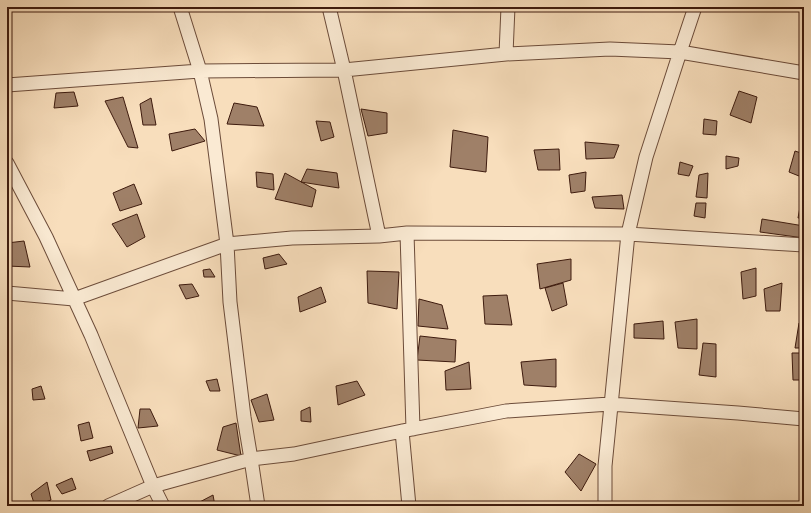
<svg xmlns="http://www.w3.org/2000/svg" width="811" height="513" font-family="'Libre Bodoni',serif">
	<style>
		.building { fill: #9f8068; stroke: #3e1b0e }
		.lines { fill: none; stroke-linecap: round; stroke-linejoin: round }
		.minor-casing { stroke: #6c4c3a; stroke-width: 15 }
		.minor { stroke: #faead3; stroke-width: 13 }
	</style>
	<rect width="100%" height="100%" fill="#f8debc"/>
	<filter id="stains"><feTurbulence type="fractalNoise" baseFrequency=".005" numOctaves="4"/><feColorMatrix values="0 0 0 0 .2 0 0 0 0 .09 0 0 0 0 .02 0 0 0 .5 -.17"/></filter>
	<radialGradient id="worn" r=".72"><stop offset=".6" stop-color="#630" stop-opacity="0"/><stop offset="1" stop-color="#630" stop-opacity=".3"/></radialGradient>
	<!-- building -->
	<path class="building" d="M739,91L757,97L751,123L730,115Z
		M74,92L78,106L54,108L56,93Z
		M123,97L138,148L128,147L105,101Z
		M151,98L156,125H143L140,104Z
		M234,103L257,107L264,126L227,124Z
		M361,109L387,113V133L368,136Z
		M704,119L717,121L716,135L703,134Z
		M316,121L330,122L334,137L321,141Z
		M195,129L205,141L172,151L169,134Z
		M453,130L488,137L486,172L450,167Z
		M585,142L619,145L614,158L586,159Z
		M559,149L560,170H538L534,150Z
		M795,151L804,154V178L789,172Z
		M726,156L739,158L738,166L726,169Z
		M680,162L693,166L689,176L678,174Z
		M307,169L337,173L339,188L301,182Z
		M256,172L273,174L274,190L257,187Z
		M586,172L585,191L571,193L569,175Z
		M285,173L316,190L312,207L275,199Z
		M708,173L707,198L696,197L699,175Z
		M134,184L142,204L120,211L113,193Z
		M622,195L624,209L595,208L592,197Z
		M802,196H804V218H798Z
		M696,203H706L705,218L694,216Z
		M137,214L145,237L127,247L112,224Z
		M762,219L804,226V238L760,232Z
		M24,241L30,267L7,266V243Z
		M279,254L287,264L265,269L263,258Z
		M571,259V280L540,289L537,264Z
		M756,268V296L743,299L741,272Z
		M210,269L215,277H204L203,270Z
		M367,271L399,272L397,309L368,303Z
		M563,283L567,305L552,311L545,288Z
		M782,283L780,311H766L764,289Z
		M192,284L199,296L186,299L179,285Z
		M321,287L326,302L300,312L298,297Z
		M507,295L512,325L485,324L483,296Z
		M419,299L442,305L448,329L418,326Z
		M697,319V349L678,348L675,322Z
		M663,321L664,339L634,338V324Z
		M799,323H804V348H795Z
		M420,336L456,340L455,362L417,360Z
		M703,343L716,344V377L699,375Z
		M792,353H804V380H793Z
		M556,359V387L524,385L521,362Z
		M469,362L471,389L446,390L445,371Z
		M217,379L220,391H210L206,381Z
		M357,381L365,395L338,405L336,386Z
		M41,386L45,399L33,400L32,389Z
		M267,394L274,420L259,422L251,400Z
		M310,407L311,422L301,421V411Z
		M140,409H150L158,426L138,428Z
		M89,422L93,438L81,441L78,425Z
		M236,423L241,456L217,450L223,427Z
		M111,446L113,453L90,461L87,451Z
		M579,454L596,464L581,491L565,472Z
		M72,478L76,489L62,494L56,485Z
		M47,482L51,500L35,506L31,494Z
		M213,495L215,506H194V505Z"/>
	<g class="lines">
		<defs>
			<path id="minor" d="M180,7L200,71L211,119L227,244L230,302L244,417L251,459L294,454L402,431L506,411L610,404L738,413L804,419
				M329,7L344,70L379,236L407,233L628,234L804,245
				M508,7L506,54L610,49L680,52L646,157L628,234L605,466V506
				M695,7L680,52L804,73
				M7,85L200,71L344,70L506,54
				M7,163L46,237L91,335L153,486L163,506
				M407,233L413,429
				M7,293L74,299L227,244L292,238L379,236
				M402,431L409,506
				M108,506L153,486L251,459L258,506"/>
		</defs>
		<!-- minor casing -->
		<use href="#minor" class="minor-casing"/>
		<!-- minor -->
		<use href="#minor" class="minor"/>
	</g>
	<!-- margin -->
	<rect width="811" height="513" fill="none" stroke="#f8debc" stroke-width="24"/>
	<rect x="8" y="8" width="795" height="497" fill="none" stroke="#3e1b0e" stroke-width="2"/>
	<rect x="12" y="12" width="787" height="489" fill="none" stroke="#3e1b0e"/>
	<rect width="100%" height="100%" filter="url(#stains)"/>
	<rect width="100%" height="100%" fill="url(#worn)"/>
</svg>
